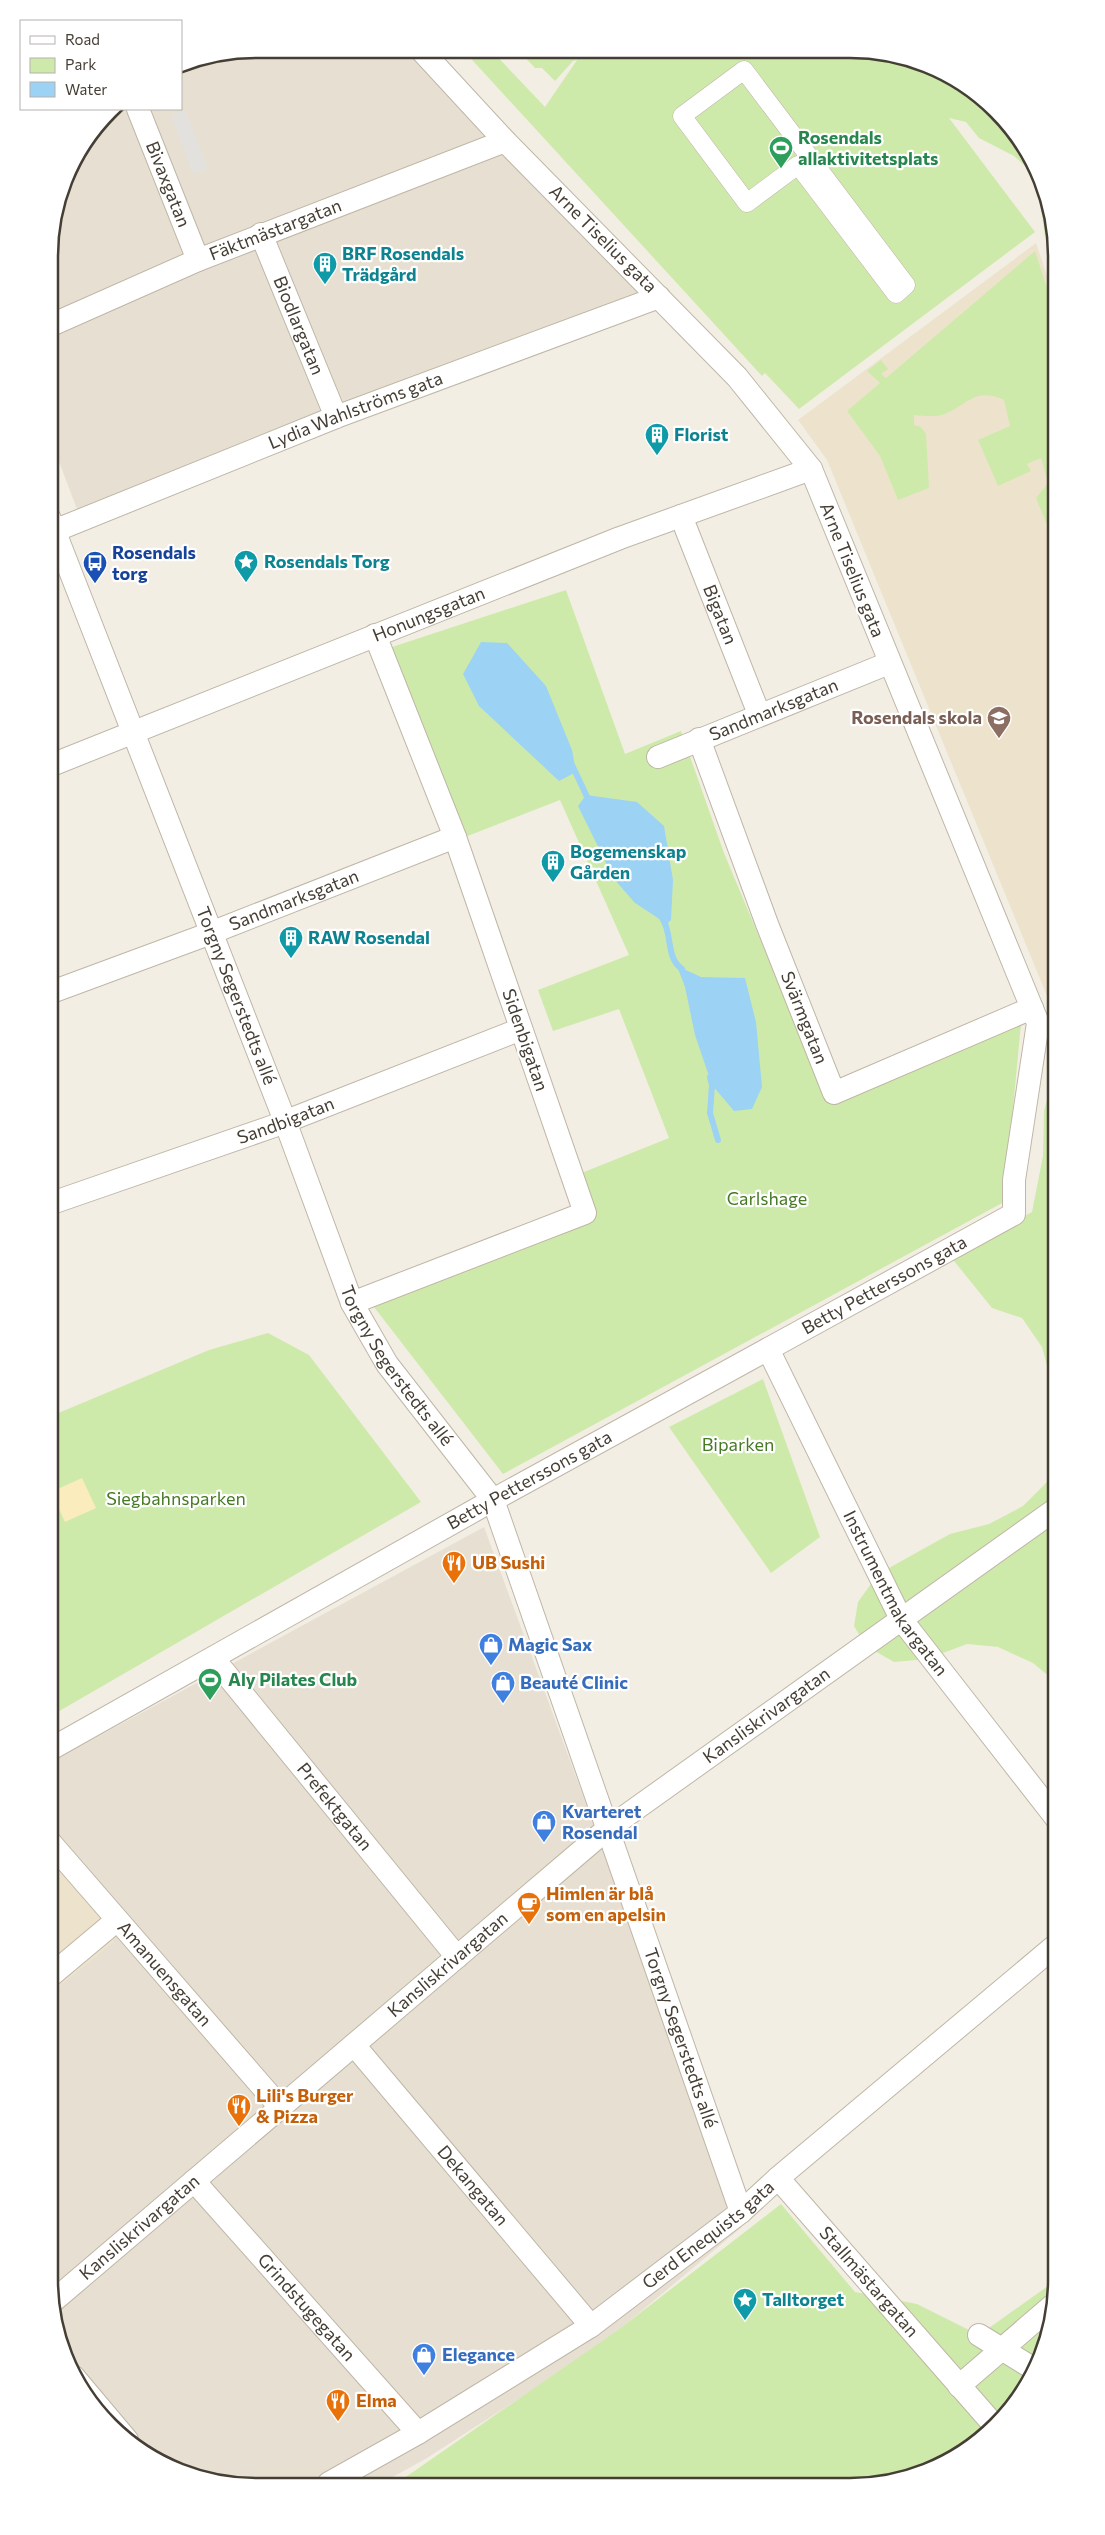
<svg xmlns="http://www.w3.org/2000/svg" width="1105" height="2535" font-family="Commissioner,sans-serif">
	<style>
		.residential { fill: #e7e0d2 }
		.education { fill: #ede3cd }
		.green { fill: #ceeaaa }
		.sand { fill: #faecbd }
		.parking { fill: #e3e1dd }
		.water { fill: #9cd2f4 }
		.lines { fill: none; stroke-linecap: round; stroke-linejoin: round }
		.stream { stroke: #9cd2f4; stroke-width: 6 }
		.pedestrian-casing { stroke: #bfb6a6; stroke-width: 19 }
		.minor-casing { stroke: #bfb6a6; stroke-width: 24 }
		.pedestrian { stroke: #fff; stroke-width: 18 }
		.minor { stroke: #fff; stroke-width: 22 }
		.labels { text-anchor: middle; stroke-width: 4.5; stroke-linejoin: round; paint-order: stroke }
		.leisure-label { font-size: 18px; font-weight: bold; fill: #27864d; stroke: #fff; text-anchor: start }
		.street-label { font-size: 18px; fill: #453e34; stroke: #fff }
		.culture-label { font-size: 18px; font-weight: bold; fill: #0d838f; stroke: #fff; text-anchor: start }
		.transit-label { font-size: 18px; font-weight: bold; fill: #164399; stroke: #fff; text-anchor: start }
		.education-label { font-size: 18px; font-weight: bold; fill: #785e54; stroke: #fff; text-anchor: end }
		.park-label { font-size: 18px; fill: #467a24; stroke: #fff }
		.food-label { font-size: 18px; font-weight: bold; fill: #c56008; stroke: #fff; text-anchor: start }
		.shop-label { font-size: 18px; font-weight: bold; fill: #366cbe; stroke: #fff; text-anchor: start }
		.rim { fill: none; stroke: #453e34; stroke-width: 2.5 }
	</style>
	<rect width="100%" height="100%" fill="#f3eee4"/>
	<!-- residential -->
	<path class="residential" d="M256,49L413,50L659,297L81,520L49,435V242L70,164L112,109H181V63Z
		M484,1527L742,2227L596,2349L427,2458L382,2483L215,2482L164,2465L119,2435L77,2383L56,2333L49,2279V1994L113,1942L49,1831V1763Z"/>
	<!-- education -->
	<path class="education" d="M1036,243L1056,302V1018L827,460L798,420Z
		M49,1831L113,1942L49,1994Z"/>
	<!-- green -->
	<path class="green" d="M463,50H491L545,107L577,60L573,61L555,81L542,68H535L518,50L890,53L941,70L995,109L1029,152L1049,202L1056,255V275L1045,237L1037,177L1014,156L979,138L966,122L949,118L1035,232L799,409L765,373L762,376Z
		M1035,251L1056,316V547L1036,498L1048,483L1041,458L1027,464L1031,471L998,486L978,440L1010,426L1004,400C973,386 968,406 942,415C934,417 922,416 914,415V425L921,427L926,434L929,488L898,500L880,456L847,411L880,383L867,371L881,360L888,369L881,374L886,378Z
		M566,590L625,754L681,731L724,853L828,1101L1021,1024L1004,1202L503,1474L374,1307L583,1218L569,1178L669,1138L619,1009L553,1031L538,990L629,955L560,800L465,837L386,649Z
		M1056,1064V1399L1042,1347L1022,1318L992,1308L950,1256L1032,1212L1043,1156L1044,1111Z
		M268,1333L309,1355L421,1502L49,1717V1395L56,1414L209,1350Z
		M763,1379L820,1537L771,1573L669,1427Z
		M1056,1464V1682L1033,1663L998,1647L967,1644L927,1659L894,1662L866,1646L854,1626L858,1602L878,1574L950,1534L989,1524L1023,1506L1054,1475Z
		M781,2204L855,2292L917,2304L979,2335L1055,2281L1056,2293L1041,2358L1005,2416L964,2452L903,2479L849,2486L397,2483L618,2330Z"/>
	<!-- sand -->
	<path class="sand" d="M82,1478L96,1508L65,1522L51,1492Z"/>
	<!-- parking -->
	<path class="parking" d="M185,110L208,168L193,174L171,115Z"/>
	<!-- water -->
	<path class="water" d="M481,642L507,643L546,686L572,750L576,772L559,781L479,706L463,674Z
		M586,795L637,802L664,826L673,880L671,920L667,924L635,903L614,879L578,806Z
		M677,966L701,977L745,978L756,1022L762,1087L752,1109L734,1111L712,1085L695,1035L685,987Z"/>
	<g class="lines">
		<!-- stream -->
		<path class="stream" d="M572,765L589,801
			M662,918C673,933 665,957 682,969
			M710,1077L712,1085L710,1113L718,1140"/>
		<defs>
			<path id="pedestrian" d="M744,70L906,285L896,294L798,165L747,203L682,116Z"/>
			<g id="minor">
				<path id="s1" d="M138,109L198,260"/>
				<path id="s2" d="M261,234L336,417"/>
				<path id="s3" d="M49,326L198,260L505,141"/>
				<path id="s4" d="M681,516L759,714"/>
				<path id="s5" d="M49,517L285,1121L352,1303L387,1364L493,1500L741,2212"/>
				<path id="s6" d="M49,533L336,417L659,297"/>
				<path id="s7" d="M699,739L767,924L834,1093L1032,1008"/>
				<path id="s8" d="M658,757L889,663"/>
				<path id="s9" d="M49,766L620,538L811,469"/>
				<path id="s10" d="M49,993L203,936L455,837"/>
				<path id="s11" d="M49,1204L274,1126L521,1029"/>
				<path d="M352,1303L585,1213L455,837L375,635"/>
				<path id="s12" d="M768,1349L901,1619L1056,1818"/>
				<path id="s13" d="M213,1658L457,1957"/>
				<path id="s14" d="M49,1750L493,1500L1014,1214V1180L1038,1023L811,469L737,377L505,141L421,50"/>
				<path id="s15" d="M49,1841L280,2107"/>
				<path d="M49,1977L117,1920"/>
				<path id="s16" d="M354,2045L591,2326"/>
				<path id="s17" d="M778,2178L994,2425"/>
				<path id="s18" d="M194,2181L418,2433"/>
				<path id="s19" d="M52,2302L606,1830L1056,1509"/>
				<path d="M979,2335L1034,2369"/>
				<path d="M74,2377L127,2440"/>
				<path d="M959,2386L1053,2305"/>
				<path id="s20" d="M329,2483L418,2433L591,2326L741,2212L778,2178L1056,1945"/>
			</g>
		</defs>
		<!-- pedestrian casing -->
		<use href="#pedestrian" class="pedestrian-casing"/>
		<!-- minor casing -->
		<use href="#minor" class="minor-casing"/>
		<!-- pedestrian -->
		<use href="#pedestrian" class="pedestrian"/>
		<!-- minor -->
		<use href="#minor" class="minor"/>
	</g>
	<!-- icons -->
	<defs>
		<symbol id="stadium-pin" viewBox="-11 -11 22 30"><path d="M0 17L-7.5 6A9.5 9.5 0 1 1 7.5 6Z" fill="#2e9e5b" stroke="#fff"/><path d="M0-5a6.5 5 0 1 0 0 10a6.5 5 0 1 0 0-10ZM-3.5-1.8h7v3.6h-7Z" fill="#fff"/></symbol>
		<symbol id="building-pin" viewBox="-11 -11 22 30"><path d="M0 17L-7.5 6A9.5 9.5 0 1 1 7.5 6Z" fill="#0f9aa8" stroke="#fff"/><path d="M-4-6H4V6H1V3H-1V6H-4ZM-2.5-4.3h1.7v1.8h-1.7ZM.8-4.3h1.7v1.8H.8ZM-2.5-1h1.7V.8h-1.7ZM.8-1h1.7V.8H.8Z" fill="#fff"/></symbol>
		<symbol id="sight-pin" viewBox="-11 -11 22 30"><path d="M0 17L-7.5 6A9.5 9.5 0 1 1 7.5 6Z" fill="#0f9aa8" stroke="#fff"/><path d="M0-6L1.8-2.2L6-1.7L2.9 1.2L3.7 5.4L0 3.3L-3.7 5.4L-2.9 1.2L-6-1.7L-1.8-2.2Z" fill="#fff"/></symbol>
		<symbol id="bus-pin" viewBox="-11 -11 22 30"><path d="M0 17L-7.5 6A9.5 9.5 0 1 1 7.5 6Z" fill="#1a4fb4" stroke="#fff"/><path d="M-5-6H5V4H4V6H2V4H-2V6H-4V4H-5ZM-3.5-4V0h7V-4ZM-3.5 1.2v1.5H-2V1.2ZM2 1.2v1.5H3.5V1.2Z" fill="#fff"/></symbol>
		<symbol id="school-pin" viewBox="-11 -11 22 30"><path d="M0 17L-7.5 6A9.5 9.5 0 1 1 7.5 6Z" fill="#8d6e63" stroke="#fff"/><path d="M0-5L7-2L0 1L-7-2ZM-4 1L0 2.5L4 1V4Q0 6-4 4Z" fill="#fff"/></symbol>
		<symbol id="restaurant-pin" viewBox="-11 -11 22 30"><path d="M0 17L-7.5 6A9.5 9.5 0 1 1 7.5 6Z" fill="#e8710a" stroke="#fff"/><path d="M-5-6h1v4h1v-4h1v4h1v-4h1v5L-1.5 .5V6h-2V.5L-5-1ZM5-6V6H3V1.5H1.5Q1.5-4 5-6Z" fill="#fff"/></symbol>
		<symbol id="shop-pin" viewBox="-11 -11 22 30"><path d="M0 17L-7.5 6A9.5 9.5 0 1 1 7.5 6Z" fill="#3f7fe0" stroke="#fff"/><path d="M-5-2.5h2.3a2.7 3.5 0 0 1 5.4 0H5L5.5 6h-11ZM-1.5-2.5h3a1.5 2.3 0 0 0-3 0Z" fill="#fff"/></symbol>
		<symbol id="cafe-pin" viewBox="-11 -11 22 30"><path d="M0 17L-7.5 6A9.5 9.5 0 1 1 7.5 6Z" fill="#e8710a" stroke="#fff"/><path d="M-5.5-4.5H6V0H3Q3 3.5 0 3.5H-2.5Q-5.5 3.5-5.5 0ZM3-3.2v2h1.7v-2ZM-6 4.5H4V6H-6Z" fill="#fff"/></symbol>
	</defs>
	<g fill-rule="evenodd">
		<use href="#stadium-pin" x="767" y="134" width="28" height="38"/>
		<use href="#building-pin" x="311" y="250" width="28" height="38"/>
		<use href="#building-pin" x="643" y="421" width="28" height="38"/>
		<use href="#sight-pin" x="232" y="548" width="28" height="38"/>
		<use href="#bus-pin" x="81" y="549" width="28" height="38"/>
		<use href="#school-pin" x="985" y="704" width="28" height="38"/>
		<use href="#building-pin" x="539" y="848" width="28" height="38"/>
		<use href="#building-pin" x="277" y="924" width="28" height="38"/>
		<use href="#restaurant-pin" x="440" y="1549" width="28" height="38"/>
		<use href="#shop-pin" x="477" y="1631" width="28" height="38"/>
		<use href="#stadium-pin" x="196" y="1666" width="28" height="38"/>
		<use href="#shop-pin" x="489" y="1669" width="28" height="38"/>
		<use href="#shop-pin" x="530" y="1808" width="28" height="38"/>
		<use href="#cafe-pin" x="515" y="1890" width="28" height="38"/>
		<use href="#restaurant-pin" x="225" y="2092" width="28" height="38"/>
		<use href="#sight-pin" x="731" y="2286" width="28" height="38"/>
		<use href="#shop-pin" x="410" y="2341" width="28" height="38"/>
		<use href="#restaurant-pin" x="324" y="2387" width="28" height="38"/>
	</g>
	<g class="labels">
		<!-- leisure labels -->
		<g class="leisure-label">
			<text x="798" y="144">Rosendals<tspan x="798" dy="21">allaktivitetsplats</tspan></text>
			<text x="228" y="1686">Aly Pilates Club</text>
		</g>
		<!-- street labels -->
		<g class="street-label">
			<text dy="6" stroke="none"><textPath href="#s1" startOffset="81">Bivaxgatan</textPath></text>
			<text dy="6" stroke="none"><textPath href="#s3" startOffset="246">Fäktmästargatan</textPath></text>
			<text transform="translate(603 239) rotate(45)" y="6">Arne Tiselius gata</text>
			<text dy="6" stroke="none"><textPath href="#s2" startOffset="99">Biodlargatan</textPath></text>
			<text dy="6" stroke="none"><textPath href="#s6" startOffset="330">Lydia Wahlströms gata</textPath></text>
			<text transform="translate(852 570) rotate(68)" y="6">Arne Tiselius gata</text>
			<text dy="6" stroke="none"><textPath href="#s9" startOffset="409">Honungsgatan</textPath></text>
			<text dy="6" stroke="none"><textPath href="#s4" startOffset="106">Bigatan</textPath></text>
			<text dy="6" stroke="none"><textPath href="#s8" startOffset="125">Sandmarksgatan</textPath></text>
			<text dy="6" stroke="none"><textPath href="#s10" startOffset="262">Sandmarksgatan</textPath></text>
			<text dy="6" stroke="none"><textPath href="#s5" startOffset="514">Torgny Segerstedts allé</textPath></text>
			<text dy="6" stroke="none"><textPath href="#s7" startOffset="298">Svärmgatan</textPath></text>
			<text transform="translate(525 1040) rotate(71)" y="6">Sidenbigatan</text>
			<text dy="6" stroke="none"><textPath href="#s11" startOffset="251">Sandbigatan</textPath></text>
			<text dy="6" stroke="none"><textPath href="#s14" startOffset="956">Betty Petterssons gata</textPath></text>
			<text dy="6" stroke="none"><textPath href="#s5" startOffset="919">Torgny Segerstedts allé</textPath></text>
			<text dy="6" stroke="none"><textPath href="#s14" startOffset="551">Betty Petterssons gata</textPath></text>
			<text dy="6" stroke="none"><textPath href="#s12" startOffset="276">Instrumentmakargatan</textPath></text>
			<text dy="6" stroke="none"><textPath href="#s19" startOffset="925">Kansliskrivargatan</textPath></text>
			<text dy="6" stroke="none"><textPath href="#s13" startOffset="192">Prefektgatan</textPath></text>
			<text dy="6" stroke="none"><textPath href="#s19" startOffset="520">Kansliskrivargatan</textPath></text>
			<text dy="6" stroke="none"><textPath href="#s15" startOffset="176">Amanuensgatan</textPath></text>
			<text dy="6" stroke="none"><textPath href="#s5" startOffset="1655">Torgny Segerstedts allé</textPath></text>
			<text dy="6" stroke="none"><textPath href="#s16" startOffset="184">Dekangatan</textPath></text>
			<text dy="6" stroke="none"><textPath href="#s19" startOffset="115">Kansliskrivargatan</textPath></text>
			<text dy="6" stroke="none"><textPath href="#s20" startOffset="454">Gerd Enequists gata</textPath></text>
			<text dy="6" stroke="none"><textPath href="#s17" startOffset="138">Stallmästargatan</textPath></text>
			<text dy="6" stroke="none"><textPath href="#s18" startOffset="169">Grindstugegatan</textPath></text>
		</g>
		<!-- culture labels -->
		<g class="culture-label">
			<text x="342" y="260">BRF Rosendals<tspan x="342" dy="21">Trädgård</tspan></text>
			<text x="674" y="441">Florist</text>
			<text x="264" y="568">Rosendals Torg</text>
			<text x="570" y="858">Bogemenskap<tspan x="570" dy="21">Gården</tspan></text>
			<text x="308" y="944">RAW Rosendal</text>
			<text x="762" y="2306">Talltorget</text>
		</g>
		<!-- transit labels -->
		<g class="transit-label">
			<text x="112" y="559">Rosendals<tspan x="112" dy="21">torg</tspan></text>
		</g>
		<!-- education labels -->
		<g class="education-label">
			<text x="982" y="724">Rosendals skola</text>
		</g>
		<!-- park labels -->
		<g class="park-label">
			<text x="767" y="1205">Carlshage</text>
			<text x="738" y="1451">Biparken</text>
			<text x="176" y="1505">Siegbahnsparken</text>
		</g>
		<!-- food labels -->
		<g class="food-label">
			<text x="472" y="1569">UB Sushi</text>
			<text x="546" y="1900">Himlen är blå<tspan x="546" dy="21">som en apelsin</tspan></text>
			<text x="256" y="2102">Lili's Burger<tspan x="256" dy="21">&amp; Pizza</tspan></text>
			<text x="356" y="2407">Elma</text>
		</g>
		<!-- shop labels -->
		<g class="shop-label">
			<text x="508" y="1651">Magic Sax</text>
			<text x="520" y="1689">Beauté Clinic</text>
			<text x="562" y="1818">Kvarteret<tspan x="562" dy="21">Rosendal</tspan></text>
			<text x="442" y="2361">Elegance</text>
		</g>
	</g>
	<!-- crop -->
	<path d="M0 0H1105V2535H0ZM256 58H850A198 198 0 0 1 1048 256V2280A198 198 0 0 1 850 2478H256A198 198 0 0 1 58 2280V256A198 198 0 0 1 256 58Z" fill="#fff" fill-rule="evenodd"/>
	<path class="rim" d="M256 58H850A198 198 0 0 1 1048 256V2280A198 198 0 0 1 850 2478H256A198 198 0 0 1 58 2280V256A198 198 0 0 1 256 58Z"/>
	<!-- legend -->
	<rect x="20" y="20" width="162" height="90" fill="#ffffff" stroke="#b5b2ae"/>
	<rect x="30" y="36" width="25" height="8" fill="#ffffff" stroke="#b5b2ae"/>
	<text x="65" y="45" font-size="15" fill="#453e34">Road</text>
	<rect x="30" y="58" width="25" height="15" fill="#ceeaaa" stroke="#b5b2ae"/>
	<text x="65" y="70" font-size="15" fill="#453e34">Park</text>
	<rect x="30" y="82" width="25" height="15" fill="#9cd2f4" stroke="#b5b2ae"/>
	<text x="65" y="95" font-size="15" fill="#453e34">Water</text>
</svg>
